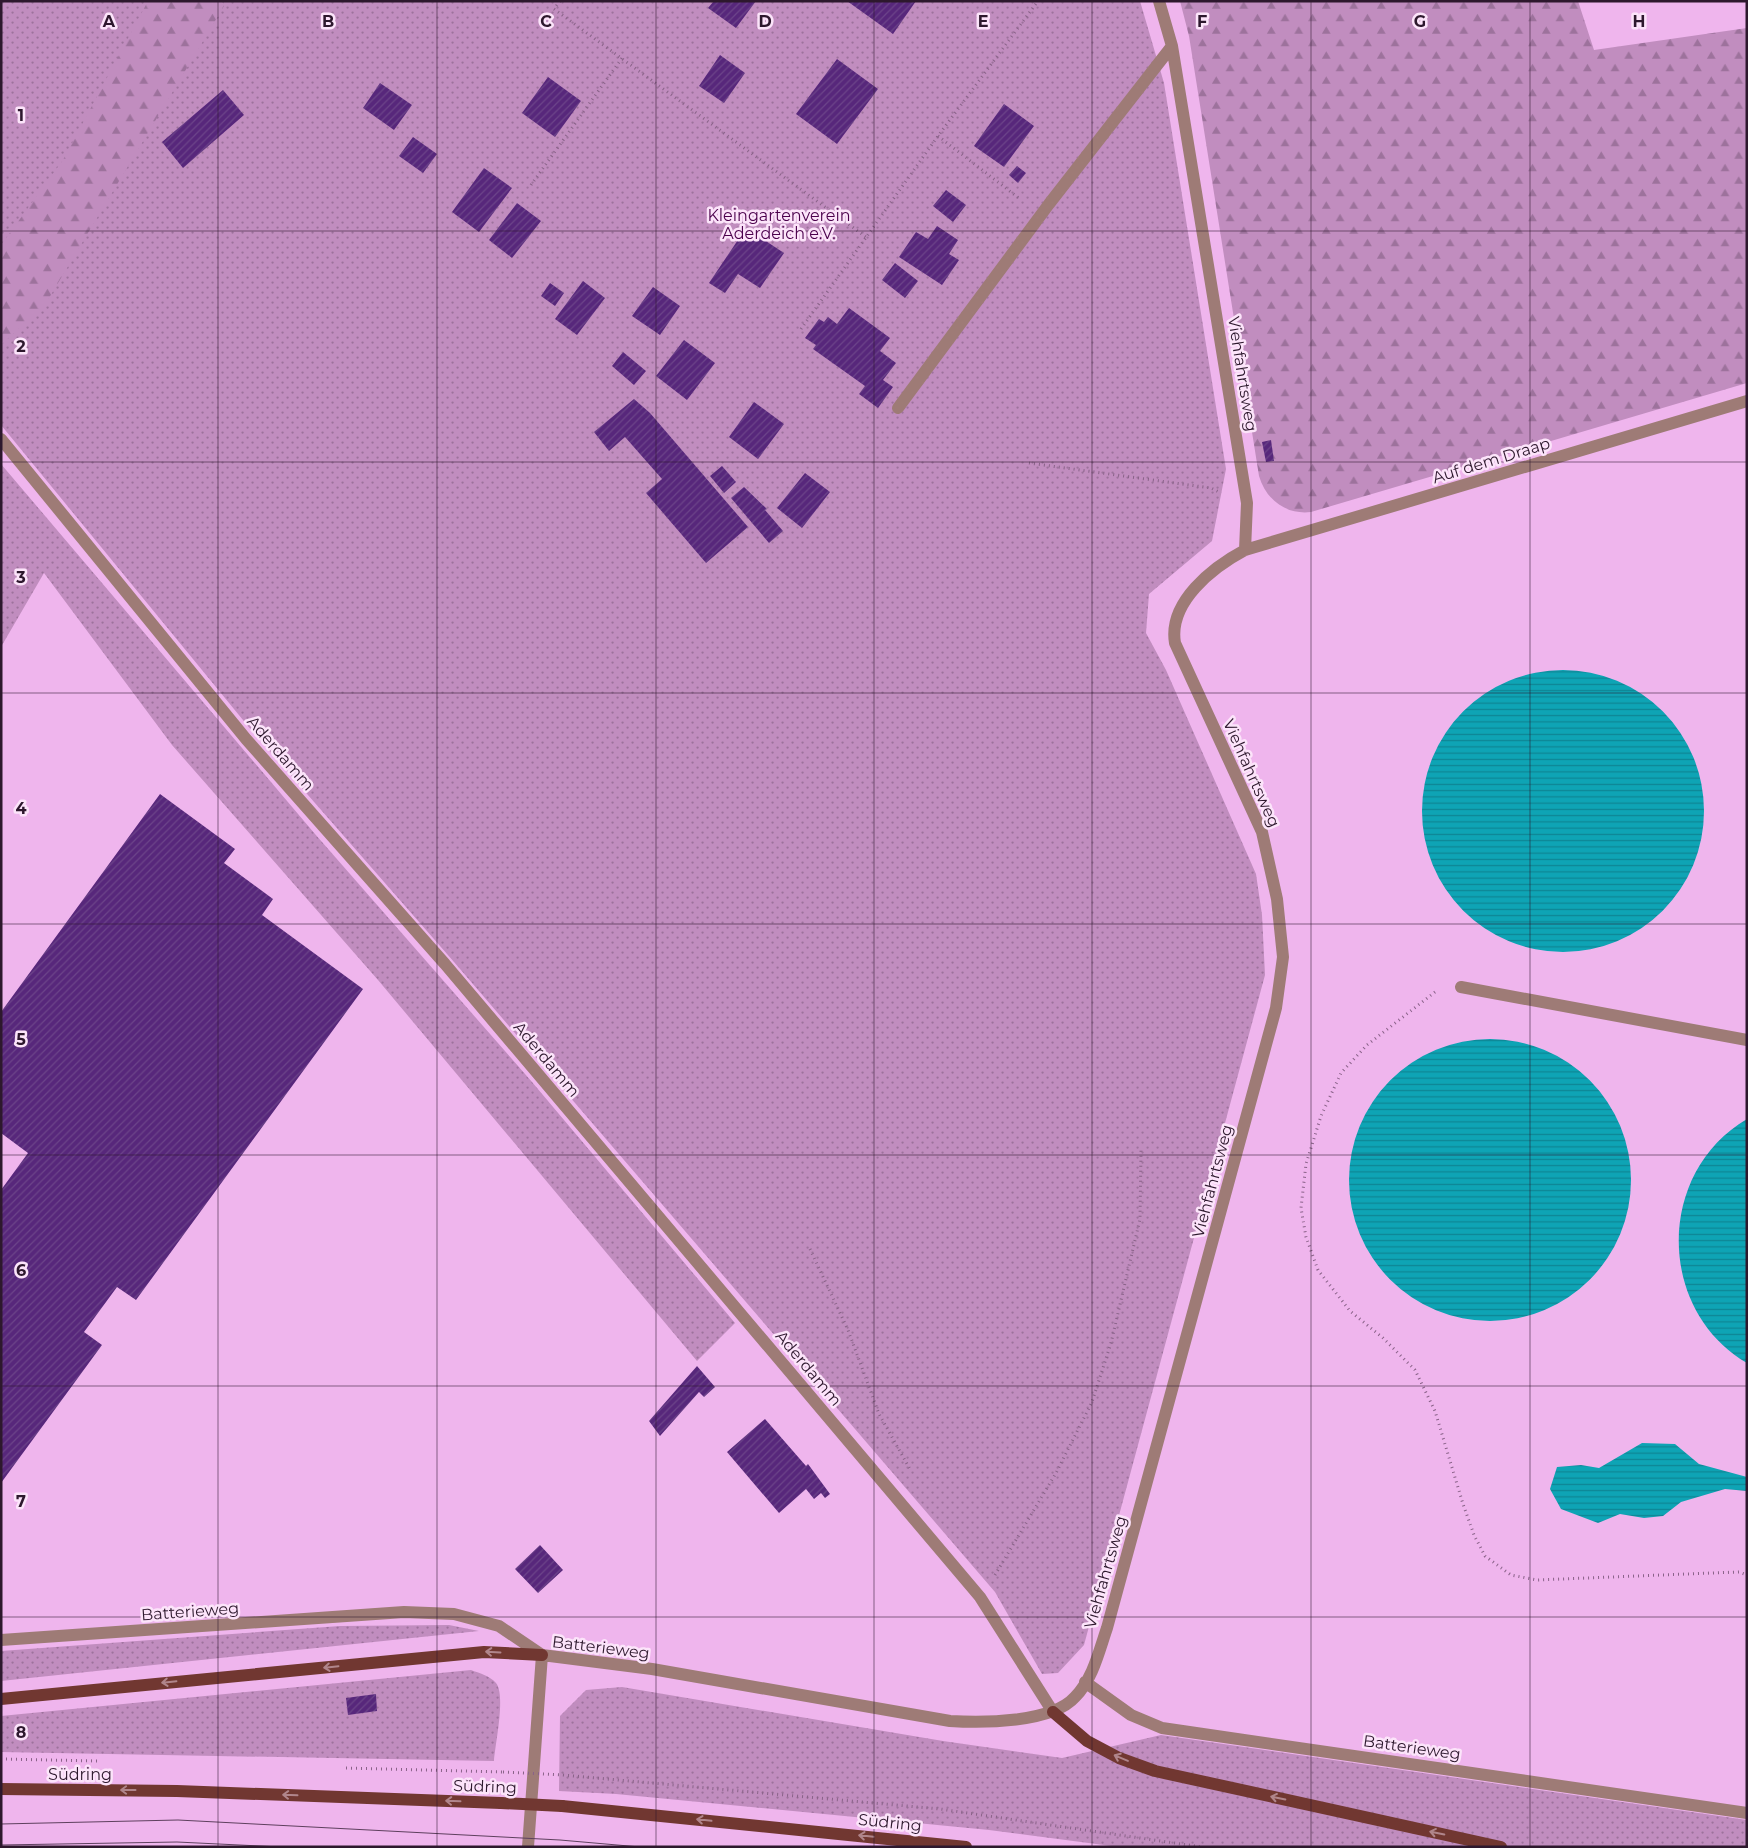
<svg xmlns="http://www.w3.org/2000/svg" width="1748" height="1848" font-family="Montserrat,sans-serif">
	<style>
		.grass { fill: url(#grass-dots) }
		.forest { fill: url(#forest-firs) }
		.water { fill: url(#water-rules) }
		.building { fill: url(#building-hatch) }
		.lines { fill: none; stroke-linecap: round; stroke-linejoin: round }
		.path { stroke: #896288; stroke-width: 3; stroke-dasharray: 1 4; stroke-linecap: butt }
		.minor { stroke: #9e7b76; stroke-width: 12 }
		.major { stroke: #713731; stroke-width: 12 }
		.tram { stroke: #5e405e; stroke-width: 1 }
		.path-bridge { stroke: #896288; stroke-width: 3; stroke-dasharray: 1 4; stroke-linecap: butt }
		.major-bridge { stroke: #713731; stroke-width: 12 }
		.oneway { stroke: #b0858b }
		.grid { fill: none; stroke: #2d182d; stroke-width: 1; stroke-opacity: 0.55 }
		.labels { text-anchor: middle; stroke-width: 5; stroke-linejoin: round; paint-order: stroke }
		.park-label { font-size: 16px; fill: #4b004c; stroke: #fce4fa }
		.street-label { font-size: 16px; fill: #2d182d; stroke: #fce4fa }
		.grid-label { font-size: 16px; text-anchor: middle; font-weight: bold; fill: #2d182d; stroke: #fce4fa; stroke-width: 5; stroke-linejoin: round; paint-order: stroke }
	</style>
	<defs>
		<pattern id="grass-dots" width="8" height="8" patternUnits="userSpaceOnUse" patternTransform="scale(1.25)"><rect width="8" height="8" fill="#c18dbf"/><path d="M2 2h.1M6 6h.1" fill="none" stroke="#9d729c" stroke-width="1.8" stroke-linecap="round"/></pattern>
		<pattern id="forest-firs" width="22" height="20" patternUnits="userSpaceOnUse" patternTransform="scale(1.25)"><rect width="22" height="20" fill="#c18dbf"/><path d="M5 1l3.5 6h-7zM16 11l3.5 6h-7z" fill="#9d729c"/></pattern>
		<pattern id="water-rules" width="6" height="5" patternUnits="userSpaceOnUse" patternTransform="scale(1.25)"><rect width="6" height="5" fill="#0ea4b5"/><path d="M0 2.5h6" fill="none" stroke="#0e8594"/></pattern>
		<pattern id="building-hatch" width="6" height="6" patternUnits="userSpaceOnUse" patternTransform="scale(1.25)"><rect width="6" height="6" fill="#57277b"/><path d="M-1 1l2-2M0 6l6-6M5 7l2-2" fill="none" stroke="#6c4489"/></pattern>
	</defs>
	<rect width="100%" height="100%" fill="#efb5ed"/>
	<!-- grass -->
	<path class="grass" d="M1,1H1140L1164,83L1226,469L1212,541L1149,594L1146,633L1166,670L1256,874L1262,915L1265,975L1084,1645L1058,1673L1042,1674L995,1592L454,962L252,731L1,425Z
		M1,464L315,834L532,1082L735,1323L697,1361L378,980L172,745L44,573L1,647Z
		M449,1625L479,1631L1,1681V1651L340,1626Z
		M471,1670C479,1673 490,1676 496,1683C506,1695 495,1745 494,1761L1,1752V1716Z
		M622,1687L943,1741L1062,1758L1161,1735L1747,1820V1847H1119L989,1830L616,1794L559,1791L560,1716L586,1690Z"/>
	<!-- forest -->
	<path class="forest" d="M148,1H222L224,6L46,303L1,345V245L63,160Z
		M1180,1H1578L1594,50L1747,28V383L1311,512C1286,515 1266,500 1259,476L1189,36Z"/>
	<!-- water -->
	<path class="water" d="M1422 811a141 141 0 1 1 282 0a141 141 0 1 1-282 0Z
		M1349 1180a141 141 0 1 1 282 0a141 141 0 1 1-282 0Z
		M1747,1119V1363C1656,1310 1656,1172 1747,1119Z
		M1642,1443L1675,1444L1699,1464L1747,1477V1491L1725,1489L1681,1502L1663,1516L1644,1518L1620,1514L1598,1523L1561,1509L1550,1489L1557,1467L1581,1465L1599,1468Z"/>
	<!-- building -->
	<path class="building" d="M714,1H756L736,28L708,8Z
		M847,1H916L893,34Z
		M720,55L745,73L724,103L699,86Z
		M837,59L878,89L837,144L796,114Z
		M548,77L581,101L555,137L522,113Z
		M380,83L412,105L394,130L363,108Z
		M223,90L244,115L183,168L162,142Z
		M1004,104L1034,126L1004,167L974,146Z
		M413,137L437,154L423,173L399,156Z
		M1017,166L1026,173L1018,183L1009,175Z
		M484,168L512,188L479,232L452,212Z
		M946,190L966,205L953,222L933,206Z
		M517,203L541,221L512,258L489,240Z
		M937,226L958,240L949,254L959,260L942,285L899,257L916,232L928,239Z
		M746,228L784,253L760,288L738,274L725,293L709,283Z
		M895,263L918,281L905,298L882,280Z
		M583,281L605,298L577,335L555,319Z
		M550,283L564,293L555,306L541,296Z
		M653,287L680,306L660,335L632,316Z
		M849,308L890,338L880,351L896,363L883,380L893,387L878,408L859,394L865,386L813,349L816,345L805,338L819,319L824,322L828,317L837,324Z
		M684,340L715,363L687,400L656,376Z
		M623,352L646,371L634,385L612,366Z
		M634,399L650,413L748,527L706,563L646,493L662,479L625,437L609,451L594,432Z
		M754,402L784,424L758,459L729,437Z
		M1271,440L1274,461L1266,462L1262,442Z
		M722,466L736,482L724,493L710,476Z
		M805,473L830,492L802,528L777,508Z
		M744,487L767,509L765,510L783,531L769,543L731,498Z
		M160,794L235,849L224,863L273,899L262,915L363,989L136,1300L117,1287L84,1332L102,1345L1,1483V1190L28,1153L1,1133V1012Z
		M697,1366L715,1387L704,1397L699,1392L660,1436L649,1421Z
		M765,1419L806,1466L808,1464L830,1494L825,1498L821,1493L814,1499L806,1489L779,1513L727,1452Z
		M540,1545L563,1570L538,1593L515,1569Z
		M376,1694L377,1711L348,1715L346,1698Z"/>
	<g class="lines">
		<!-- path -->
		<path class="path" d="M560,1L554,9L866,237
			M938,136L1020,199
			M531,185L622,58
			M801,329L938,136L1038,1
			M1029,463L1211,488L1219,492
			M1435,992L1367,1045L1341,1073L1321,1116L1306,1164L1301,1208L1306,1237L1318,1270L1350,1311L1383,1338L1415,1370L1435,1411L1463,1504L1474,1535L1485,1556L1511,1575L1537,1580L1712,1573L1739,1572L1747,1575
			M810,1249L848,1330L879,1414L911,1471
			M995,1575L1056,1473L1092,1402L1111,1343L1140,1219L1141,1150
			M1,1759L98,1761
			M346,1768L503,1772
			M563,1775L940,1809L1202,1847"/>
		<!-- minor -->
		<path class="minor" d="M1159,1L1172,46L1247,503L1245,550
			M898,408L1049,204L1172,46
			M1,439L246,739L445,964L980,1597L1053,1712
			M1461,987L1747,1040
			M1,1640L404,1612L454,1614L499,1626L542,1655L652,1669L950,1721C982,1723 1052,1723 1075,1697C1093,1679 1099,1651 1107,1628L1276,1008L1283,957L1277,899L1262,832L1175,643C1168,602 1213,567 1245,550L1747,401
			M1085,1682L1131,1715L1162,1728L1747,1813
			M528,1847L542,1655"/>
		<!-- major -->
		<path class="major" d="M1,1699L484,1652L542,1655
			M1053,1712L1087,1741L1119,1758L1155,1771L1501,1847
			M1,1789L177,1791L501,1803
			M562,1806L966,1847"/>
		<!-- tram -->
		<path class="tram" d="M1,1824L178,1820L560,1840L640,1847
			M1,1845L177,1842L281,1847"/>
		<!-- path-bridge -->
		<path class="path-bridge" d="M503,1772L563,1775"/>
		<!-- major-bridge -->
		<path class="major-bridge" d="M501,1803L562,1806"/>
	</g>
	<!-- one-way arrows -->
	<defs><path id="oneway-shaft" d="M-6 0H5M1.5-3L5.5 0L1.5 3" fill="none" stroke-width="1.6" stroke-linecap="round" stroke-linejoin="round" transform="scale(1.25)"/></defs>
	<g class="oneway">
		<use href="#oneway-shaft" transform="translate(493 1652) rotate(-177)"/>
		<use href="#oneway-shaft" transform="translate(331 1667) rotate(174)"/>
		<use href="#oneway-shaft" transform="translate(169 1682) rotate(174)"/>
		<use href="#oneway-shaft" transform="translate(1121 1758) rotate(-157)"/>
		<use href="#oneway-shaft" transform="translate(128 1790) rotate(-180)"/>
		<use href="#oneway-shaft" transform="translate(290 1795) rotate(-178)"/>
		<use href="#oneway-shaft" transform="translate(1278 1798) rotate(-168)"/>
		<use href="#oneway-shaft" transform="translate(453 1801) rotate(-178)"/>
		<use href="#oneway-shaft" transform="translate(704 1820) rotate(-174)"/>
		<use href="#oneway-shaft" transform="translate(1437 1833) rotate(-168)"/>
		<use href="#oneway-shaft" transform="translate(866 1836) rotate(-174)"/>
	</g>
	<!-- grid -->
	<path class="grid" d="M218,1V1847M437,1V1847M656,1V1847M874,1V1847M1092,1V1847M1311,1V1847M1530,1V1847M1,231H1747M1,462H1747M1,693H1747M1,924H1747M1,1155H1747M1,1386H1747M1,1617H1747"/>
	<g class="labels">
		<!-- park labels -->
		<g class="park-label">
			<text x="779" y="221">Kleingartenverein<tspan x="779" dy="18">Aderdeich e.V.</tspan></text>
		</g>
		<!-- street labels -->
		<g class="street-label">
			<text transform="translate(1243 374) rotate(81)" y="6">Viehfahrtsweg</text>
			<text transform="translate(1491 460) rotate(-17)" y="6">Auf dem Draap</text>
			<text transform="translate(281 753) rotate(49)" y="6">Aderdamm</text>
			<text transform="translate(1252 773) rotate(66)" y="6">Viehfahrtsweg</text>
			<text transform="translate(547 1059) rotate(50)" y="6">Aderdamm</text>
			<text transform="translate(1212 1181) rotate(-75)" y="6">Viehfahrtsweg</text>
			<text transform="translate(809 1368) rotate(50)" y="6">Aderdamm</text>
			<text transform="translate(1105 1572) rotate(-74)" y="6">Viehfahrtsweg</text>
			<text transform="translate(190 1611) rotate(-4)" y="6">Batterieweg</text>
			<text transform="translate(601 1647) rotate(7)" y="6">Batterieweg</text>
			<text transform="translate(1412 1747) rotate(8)" y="6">Batterieweg</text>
			<text x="80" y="1780">Südring</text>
			<text transform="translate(485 1786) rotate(2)" y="6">Südring</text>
			<text transform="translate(890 1822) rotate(6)" y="6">Südring</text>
		</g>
	</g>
	<g class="grid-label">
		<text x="109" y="27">A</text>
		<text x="328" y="27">B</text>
		<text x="546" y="27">C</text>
		<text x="765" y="27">D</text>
		<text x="983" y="27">E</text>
		<text x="1202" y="27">F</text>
		<text x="1420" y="27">G</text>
		<text x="1639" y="27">H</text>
		<text x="21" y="121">1</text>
		<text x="21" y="352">2</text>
		<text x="21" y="583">3</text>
		<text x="21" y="814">4</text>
		<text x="21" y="1045">5</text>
		<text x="21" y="1276">6</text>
		<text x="21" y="1507">7</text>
		<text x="21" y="1738">8</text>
	</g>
	<!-- border -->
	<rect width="1748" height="1848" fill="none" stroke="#2d182d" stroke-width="5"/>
</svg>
